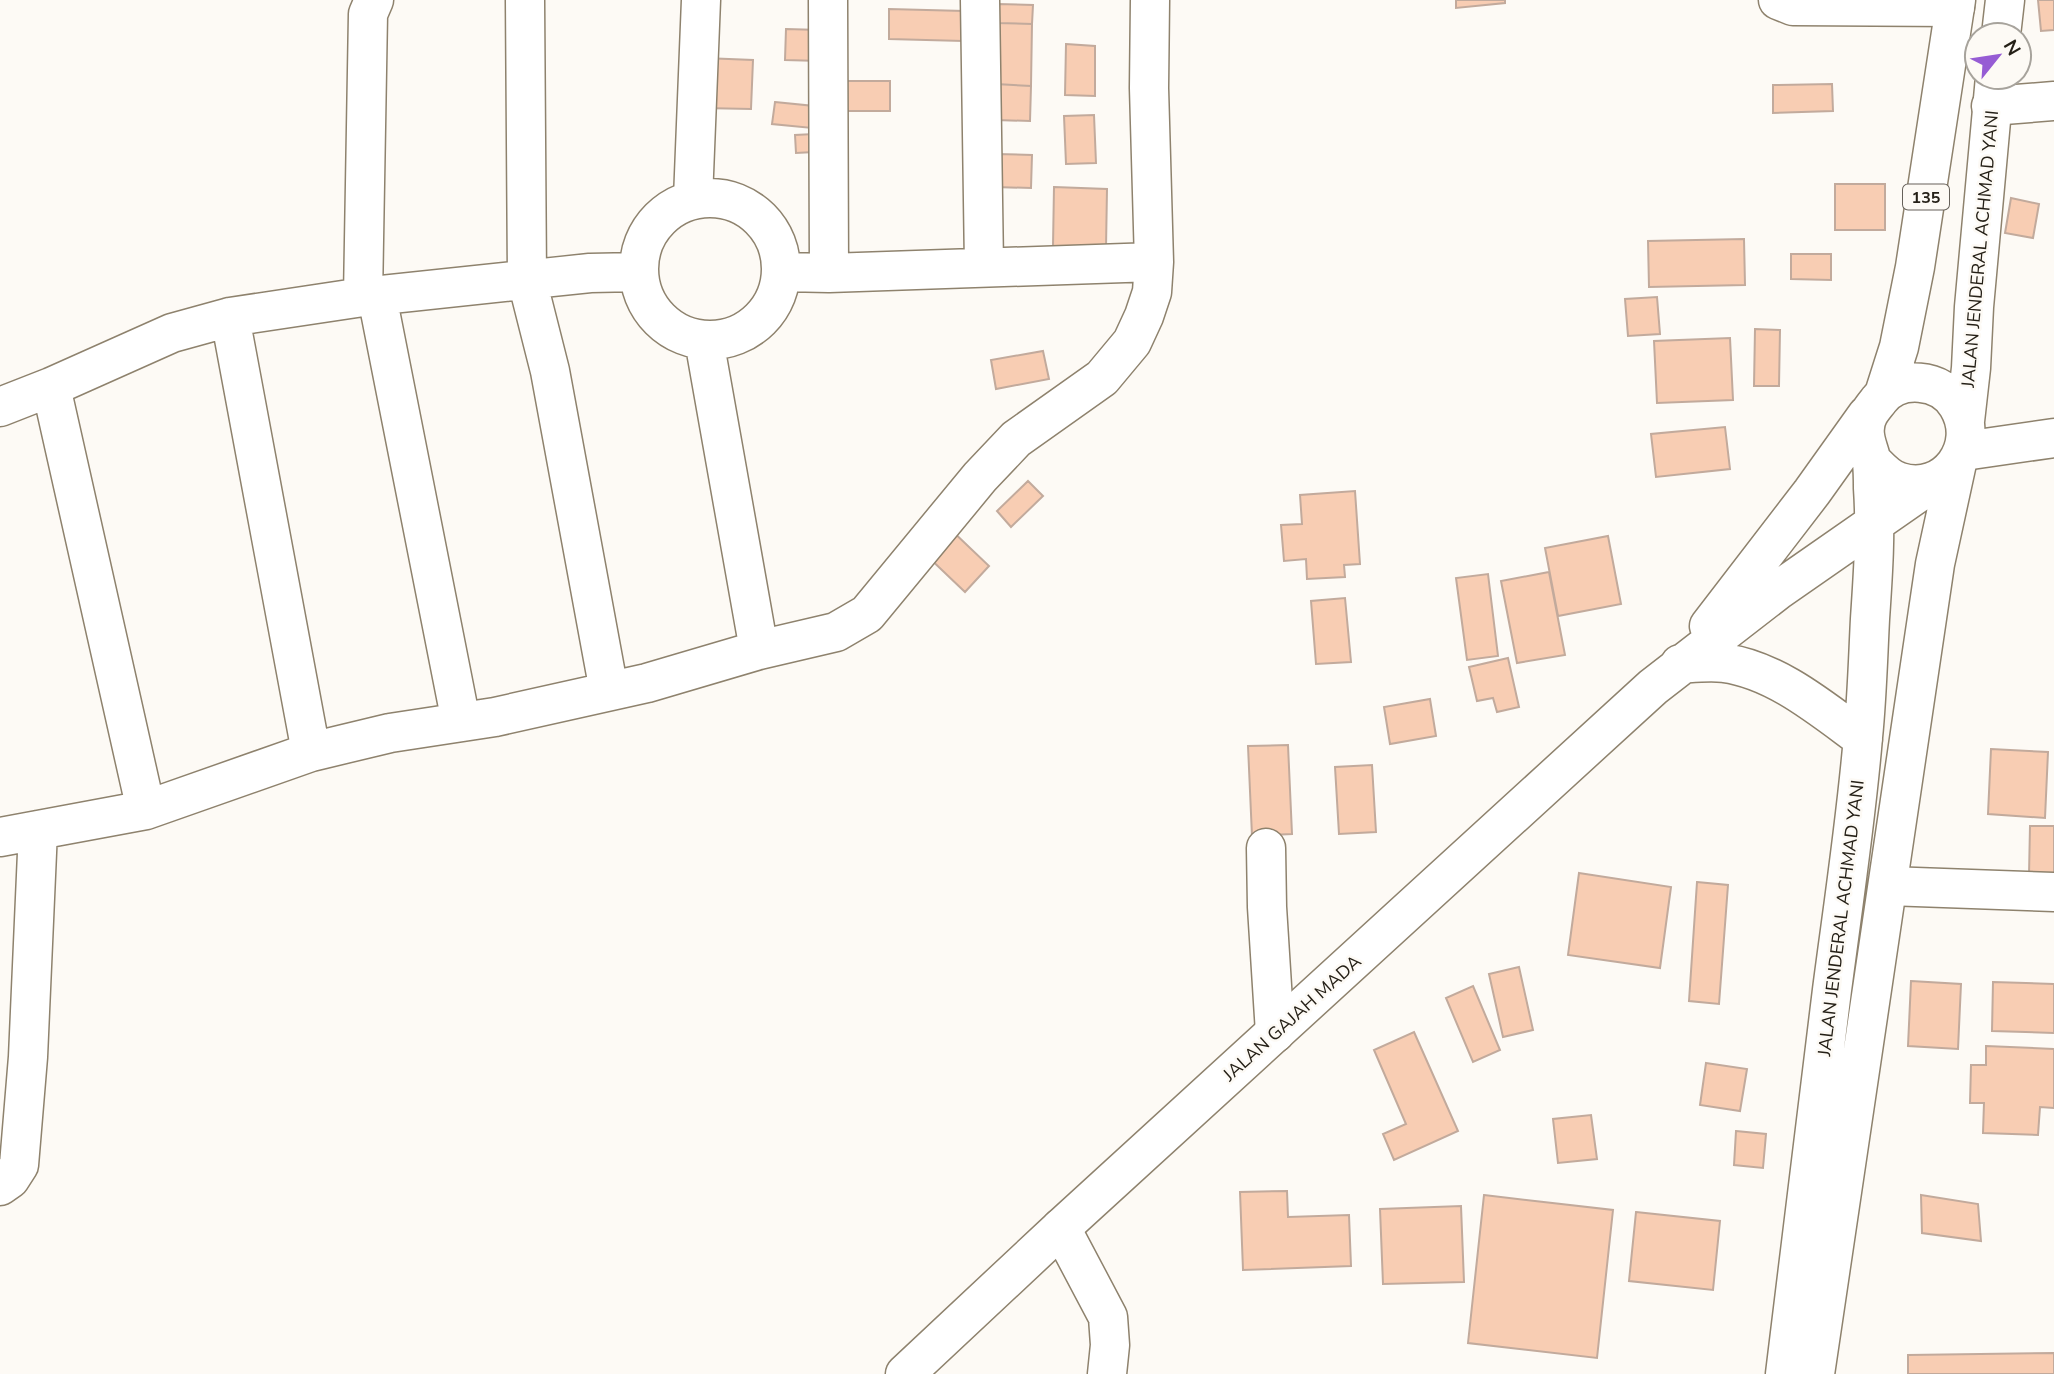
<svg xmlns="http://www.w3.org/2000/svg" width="2054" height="1374" font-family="'Nunito Sans',sans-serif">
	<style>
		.building { fill: #f8cdb3; stroke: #c2aa9c; stroke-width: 2 }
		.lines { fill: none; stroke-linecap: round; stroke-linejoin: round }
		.minor-casing { stroke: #8e826d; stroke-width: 41 }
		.major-casing { stroke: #8e826d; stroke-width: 41 }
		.minor { stroke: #fff; stroke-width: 38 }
		.major { stroke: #fff; stroke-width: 38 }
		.labels { text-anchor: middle; stroke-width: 5; stroke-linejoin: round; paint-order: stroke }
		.shield { fill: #fdfaf5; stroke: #66615a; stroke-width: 2 }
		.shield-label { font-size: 16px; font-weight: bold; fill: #252017 }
		.street-label { font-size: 18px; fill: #252017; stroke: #fdfaf5 }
	</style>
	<rect width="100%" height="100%" fill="#fdfaf5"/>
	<!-- building -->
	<path class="building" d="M1456,0H1505V3L1456,8Z
		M2038,0H2054V30L2041,31Z
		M997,4L1033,5L1032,24L996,23Z
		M889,9L964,11L963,41L889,39Z
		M996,23L1032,24L1031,86L996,84Z
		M786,29L820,30V61L785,60Z
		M1066,44L1095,46V96L1065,95Z
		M704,58L753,60L751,109L702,108Z
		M841,81H890V111H841Z
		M996,84L1031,86L1030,121L996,120Z
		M1832,84L1833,111L1773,113V85Z
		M775,102L814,106L812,128L772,124Z
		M1094,115L1096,163L1066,164L1064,116Z
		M814,134V152L796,153L795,135Z
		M996,154L1032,155L1031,188L995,187Z
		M1835,184H1885V230H1835Z
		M1054,187L1107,189L1106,248L1053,246Z
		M2011,198L2039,204L2033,238L2005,233Z
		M1744,239L1745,285L1649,287L1648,241Z
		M1791,254H1831V280L1791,279Z
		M1657,297L1660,334L1628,336L1625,299Z
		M1755,329L1780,330L1779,386H1754Z
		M1730,338L1733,400L1657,403L1654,341Z
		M1043,351L1049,379L996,389L991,360Z
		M1725,427L1730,469L1656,477L1651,434Z
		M1028,481L1043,496L1011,527L997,511Z
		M1355,491L1360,564L1344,565L1345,577L1307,579L1306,559L1284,561L1281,525L1302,524L1300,495Z
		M947,526L989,566L965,592L923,552Z
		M1608,536L1621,604L1558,616L1545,548Z
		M1549,572L1565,655L1517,663L1501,581Z
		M1488,574L1498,656L1467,660L1456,578Z
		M1345,598L1351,662L1316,664L1311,601Z
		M1508,658L1519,707L1497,712L1493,698L1477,701L1469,667Z
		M1430,699L1436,736L1390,744L1384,707Z
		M1288,745L1292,834L1252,836L1248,746Z
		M1991,749L2048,752L2045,818L1988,814Z
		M1372,765L1376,832L1339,834L1335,767Z
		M2030,826H2054V875H2029Z
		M1579,873L1671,887L1660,968L1568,955Z
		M1697,882L1728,885L1719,1004L1689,1001Z
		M1519,967L1533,1030L1503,1037L1489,974Z
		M1911,981L1961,984L1958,1049L1908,1046Z
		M1993,982L2054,984V1033L1992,1031Z
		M1473,986L1500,1050L1473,1062L1446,998Z
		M1414,1032L1458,1131L1394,1160L1383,1134L1406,1124L1374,1050Z
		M1986,1046L2054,1049V1108L2040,1107L2038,1135L1983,1133L1984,1103H1970L1971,1065H1986Z
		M1706,1063L1747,1069L1740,1111L1700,1105Z
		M1591,1115L1597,1159L1558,1163L1553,1119Z
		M1736,1131L1766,1134L1763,1168L1734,1165Z
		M1287,1191L1288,1217L1349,1215L1351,1266L1243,1270L1240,1192Z
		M1484,1195L1613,1210L1597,1358L1468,1343Z
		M1921,1195L1978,1204L1981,1241L1922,1233Z
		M1461,1206L1464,1282L1383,1284L1380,1209Z
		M1636,1212L1720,1221L1713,1290L1629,1281Z
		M2054,1353V1374H1908V1355Z"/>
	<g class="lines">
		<defs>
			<path id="minor" d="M525,0L527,280L550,371L609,691
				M828,0L829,273
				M980,0L984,266
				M1778,0L1793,6L1955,7
				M1991,106L2054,101
				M639 269a71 71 0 1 1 142 0a71 71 0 1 1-142 0Z
				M693,199L701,0
				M782,272L829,273L1154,262
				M377,296L461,722
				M363,297L368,14L374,0
				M230,317L311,752
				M704,340L759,650
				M51,387L146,810
				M0,407L51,387L172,333L230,317L363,297L590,273L639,272
				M1964,451L2054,438
				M0,837L146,810L311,752L390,733L495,717L647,683L759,650L836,632L867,614L980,477L1016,439L1102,378L1132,342L1144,316L1152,292L1154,262L1149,88L1150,0
				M1266,848L1267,907L1275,1033
				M1888,886L2054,892
				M0,1186L10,1179L19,1165L28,1057L38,830
				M1061,1228L1108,1317L1110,1345L1107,1374"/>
			<path id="major" d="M2001,35L2005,0
				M1885,391L1899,347L1915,267L1956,0
				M1965,421L1971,368L1974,307L1995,77
				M1709,626L1812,492L1867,415
				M1680,664C1694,663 1710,661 1724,663C1776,670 1822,709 1863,739
				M905,1374L1061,1228L1653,687L1777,591L1935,481
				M1785,1374C1801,1246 1817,1118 1832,990C1843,906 1856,821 1863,737C1867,698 1868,658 1870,619C1873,575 1876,532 1873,488C1873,480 1873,471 1872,463C1870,450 1863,440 1865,427C1866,415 1872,409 1879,400C1898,374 1942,378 1958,406C1982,446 1946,496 1900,482C1888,479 1880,469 1871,460
				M1815,1374L1935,564L1957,463"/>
		</defs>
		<!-- minor casing -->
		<use href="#minor" class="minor-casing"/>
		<!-- major casing -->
		<use href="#major" class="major-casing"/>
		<!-- minor -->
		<use href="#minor" class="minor"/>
		<!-- major -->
		<use href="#major" class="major"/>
	</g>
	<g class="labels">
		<!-- shield labels -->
		<rect class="shield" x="1903" y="184.5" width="46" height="25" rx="5"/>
		<g class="shield-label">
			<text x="1926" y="203">135</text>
		</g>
		<!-- street labels -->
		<g class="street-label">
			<text transform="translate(1980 249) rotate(-85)" y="6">JALAN JENDERAL ACHMAD YANI</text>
			<text transform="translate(1841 918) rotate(-83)" y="6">JALAN JENDERAL ACHMAD YANI</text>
			<text transform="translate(1292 1018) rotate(-42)" y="6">JALAN GAJAH MADA</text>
		</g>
	</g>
	<!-- north arrow -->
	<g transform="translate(1998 56) rotate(60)"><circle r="33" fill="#fdfaf5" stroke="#a7a39c" stroke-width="2"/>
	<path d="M0-5L12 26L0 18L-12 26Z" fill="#965cd4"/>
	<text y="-10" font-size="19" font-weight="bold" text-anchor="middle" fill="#252017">N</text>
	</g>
</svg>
